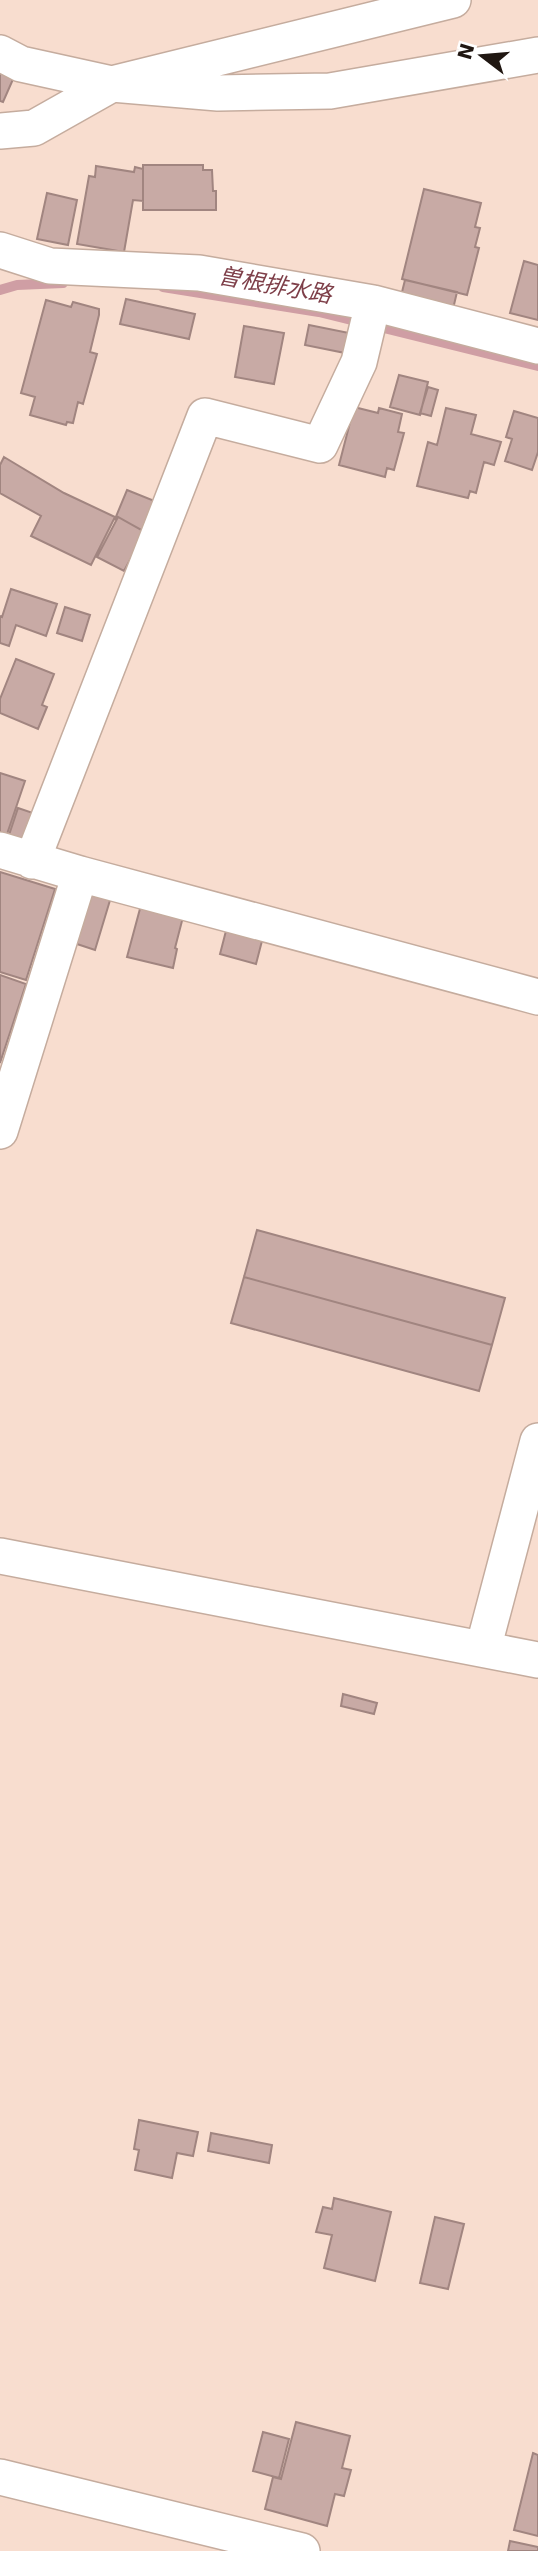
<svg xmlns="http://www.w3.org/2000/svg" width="538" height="2551" font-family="'DejaVu Sans','Noto Sans JP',sans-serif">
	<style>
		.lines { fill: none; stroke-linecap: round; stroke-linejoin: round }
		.stream { stroke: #cf9ea4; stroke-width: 10 }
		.building { fill: #c8aaa5; stroke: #a18580; stroke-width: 2 }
		.street-casing { stroke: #c5ac9e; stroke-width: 38 }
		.street { stroke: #fff; stroke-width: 35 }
		.labels { text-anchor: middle; stroke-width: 5; stroke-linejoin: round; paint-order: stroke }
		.water-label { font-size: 23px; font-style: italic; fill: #7e3f49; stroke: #fff }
	</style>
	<rect width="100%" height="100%" fill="#f8ddcf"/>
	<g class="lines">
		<!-- stream -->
		<path class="stream" d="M163,287L319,312L538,366
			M0,290L17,285L63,283"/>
	</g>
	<!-- building -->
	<path class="building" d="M0,71L14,77L3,102L0,101Z
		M143,165H203V170H212L213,191H216V210H143Z
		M96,166L134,172L135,167L143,169V201L133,200L124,252L77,244L89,176L95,177Z
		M424,189L481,203L475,227L480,228L475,247L479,248L467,295L402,279Z
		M47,193L77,200L68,245L37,239Z
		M524,261L538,265V320L510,313Z
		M405,280L457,292L453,309L401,296Z
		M126,299L195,314L189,339L120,324Z
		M46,300L71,307L73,302L99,309V315L90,352L97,354L83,404L78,402L73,423L67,422L66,425L30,415L35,397L21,393Z
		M309,325L349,333L345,353L305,345Z
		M244,326L284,333L274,384L235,377Z
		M399,375L428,382L420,415L390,407Z
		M428,387L438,390L431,416L420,413Z
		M354,407L378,413L379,408L402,414L398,432L404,433L394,470L387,468L385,477L339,465Z
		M446,408L476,415L471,434L501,442L494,465L484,462L476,493L470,491L468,498L417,486L428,442L437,445Z
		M514,411L538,418V452L532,470L505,461L512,439L506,437Z
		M4,457L64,493L115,517L91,565L31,536L41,516L0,493V465Z
		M127,490L157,502L145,532L118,517L115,519Z
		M118,517L145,532L124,571L97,557Z
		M11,589L57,604L46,636L16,625L9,646L0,643V616L2,617Z
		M65,607L90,615L82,641L57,633Z
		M16,659L54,674L42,705L47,707L38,729L0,713V699Z
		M0,773L25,781L6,837L0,835Z
		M18,808L33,813L22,843L8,838Z
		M0,872L55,889L26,980L0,972Z
		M88,890L111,897L95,950L71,942Z
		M141,905L183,917L175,948L177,949L173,968L127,957Z
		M227,927L263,937L256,964L220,954Z
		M0,975L26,984L0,1063Z
		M257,1230L505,1298L492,1345L244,1277Z
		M244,1277L492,1345L479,1391L231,1323Z
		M343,1694L377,1703L374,1714L341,1706Z
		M139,2120L198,2132L193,2156L177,2153L172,2178L135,2170L139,2150L134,2149Z
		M211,2133L272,2145L269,2163L208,2151Z
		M334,2198L391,2212L375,2281L324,2268L332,2235L316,2232L323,2207L332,2209Z
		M435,2217L464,2224L448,2289L420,2283Z
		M296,2422L350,2436L342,2468L351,2470L344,2496L335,2494L327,2526L265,2509L273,2477L281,2479Z
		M263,2432L289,2439L279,2478L253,2471Z
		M533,2453L538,2455V2536L514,2530Z
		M510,2541L538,2547V2551H508Z"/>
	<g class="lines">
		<defs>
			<path id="street" d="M0,53L21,64L112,84L218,93L330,91L538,55
				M0,131L34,128L112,84L453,0
				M0,250L50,266L199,273L373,303L538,346
				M0,850L80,874L538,997
				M32,861L205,416L320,445L359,362L373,303
				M0,1131L80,874
				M0,1556L538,1660
				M483,1649L538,1441
				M0,2477L302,2551"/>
		</defs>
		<!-- street casing -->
		<use href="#street" class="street-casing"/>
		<!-- street -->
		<use href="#street" class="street"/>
	</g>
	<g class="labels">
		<!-- water labels -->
		<g class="water-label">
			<text transform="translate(275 285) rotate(10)" y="8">曽根排水路</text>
		</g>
	</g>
	<!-- north arrow -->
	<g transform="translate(482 56) rotate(286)" stroke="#ffffff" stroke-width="5" paint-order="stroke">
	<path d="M0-5L12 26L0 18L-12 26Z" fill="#201712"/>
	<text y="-10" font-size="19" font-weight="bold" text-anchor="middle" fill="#201712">N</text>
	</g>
</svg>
